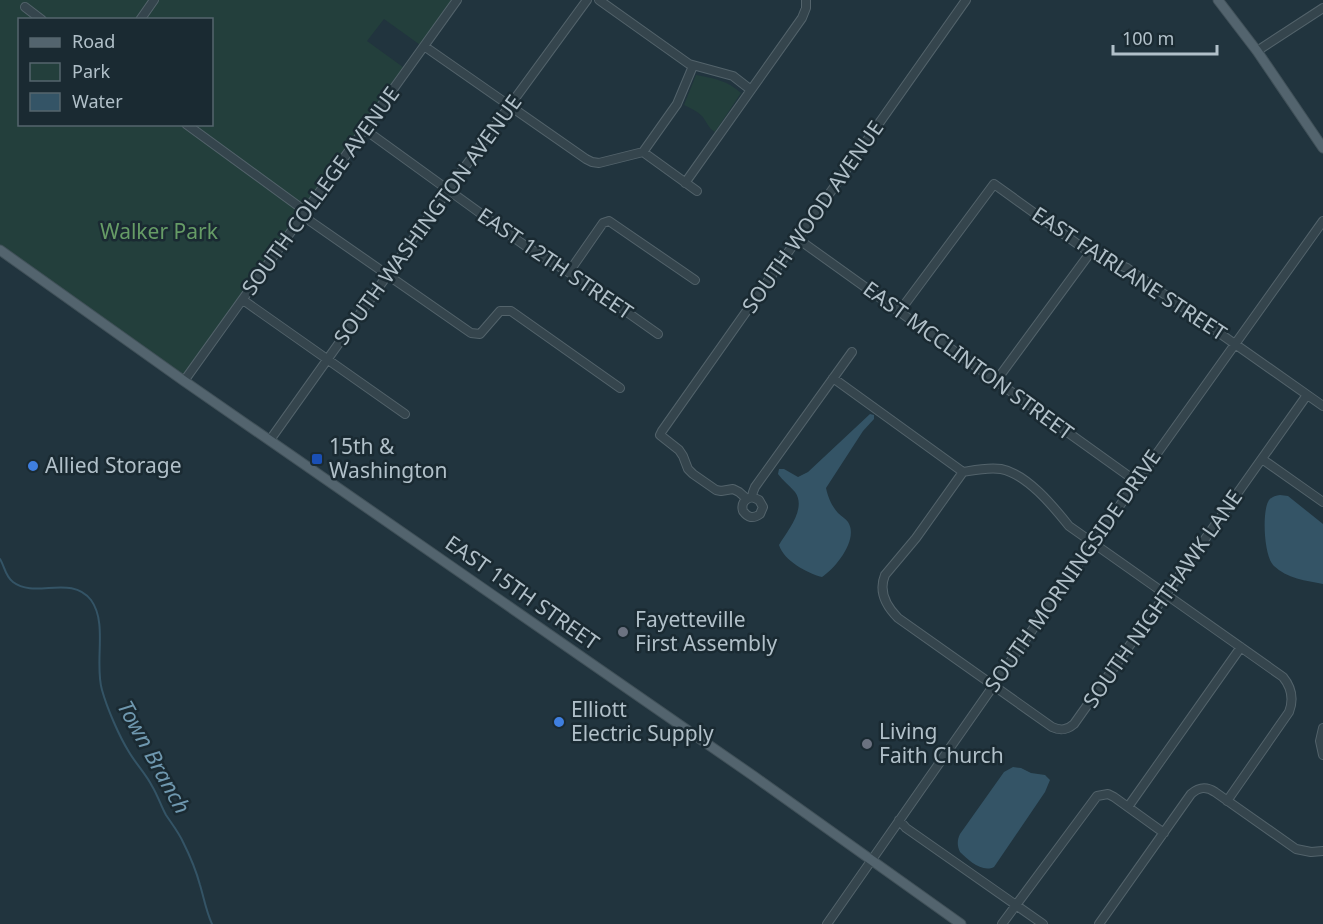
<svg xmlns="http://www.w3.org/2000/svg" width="1323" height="924" font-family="'Noto Sans',sans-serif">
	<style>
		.green { fill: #233f3c; fill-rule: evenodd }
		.water { fill: #345466 }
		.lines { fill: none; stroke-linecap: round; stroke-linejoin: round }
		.stream { stroke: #345466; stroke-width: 2 }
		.minor-casing { stroke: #53636b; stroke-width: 10 }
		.major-casing { stroke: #415159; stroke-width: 11 }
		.minor { stroke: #35454d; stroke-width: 8 }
		.major { stroke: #53646e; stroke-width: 9 }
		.transit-dot { fill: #1a4fb4; stroke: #1a2a32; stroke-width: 2 }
		.shop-dot { fill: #3f7fe0; stroke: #1a2a32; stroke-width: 2 }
		.worship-dot { fill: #6b7280; stroke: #1a2a32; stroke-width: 2 }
		.labels { text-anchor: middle; stroke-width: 5; stroke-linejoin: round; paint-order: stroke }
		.street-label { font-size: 21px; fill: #b1c0c9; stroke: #1a2a32 }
		.park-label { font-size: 21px; fill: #669c66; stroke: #1a2a32 }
		.poi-label { font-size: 21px; fill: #b1c0c9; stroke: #1a2a32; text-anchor: start }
		.water-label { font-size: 22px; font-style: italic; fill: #6f98af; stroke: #1a2a32 }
	</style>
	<rect width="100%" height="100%" fill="#21343e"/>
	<!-- green -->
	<path class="green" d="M0,0H457L423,47L384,19L367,41L407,70L184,381L0,250ZM20,20H212V124H20Z
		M696,75C714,78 728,81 741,93L715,132C708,128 707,122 702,116C697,111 690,108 684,105Z"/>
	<!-- water -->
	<path class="water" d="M870,414L874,415V419L863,431L826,488C828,497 831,505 838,513C841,516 846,519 848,522C859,539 836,568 822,577C807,573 784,561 779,545C787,531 807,509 795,492C789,485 783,481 778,474L779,469H784L798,477L808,472Z
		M1280,495L1288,496L1323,524V584C1307,581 1286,578 1274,566C1264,557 1262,514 1268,502C1270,497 1275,496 1280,495Z
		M1013,767L1021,768L1031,773L1045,775L1050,780L1045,792L994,867C982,873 968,860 960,852C957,846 957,840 960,834L1004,772Z"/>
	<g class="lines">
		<!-- stream -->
		<path class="stream" d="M0,559C5,567 5,576 13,582C35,599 71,574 91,600C108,623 94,663 102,690C107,708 119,736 129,752C136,764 146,774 152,786C158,796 161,806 166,815C172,824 179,833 183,842C190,856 196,870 200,885C204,898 206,911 212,924"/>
		<defs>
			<path id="minor" d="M599,0L689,64L733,76L751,90
				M25,7L42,20
				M140,20L154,0
				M424,46L586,159L592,162L599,163L643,152L697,191
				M1257,51L1323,8
				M186,124L301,208L310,221L471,333L480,334L500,311H511L620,388
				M364,129L527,247L583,281L658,334
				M643,152L677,104L693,66
				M685,183L802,18L806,8V0
				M798,239L1137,482
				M569,272L603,223L609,221L695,280
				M243,300L405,414
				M899,312L994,184L1090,253L1127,268L1323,406
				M833,378L963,472C975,470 988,467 1001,469C1027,474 1053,506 1069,526L1283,677C1292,688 1294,699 1289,712L1227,801
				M184,381L457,0
				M996,381L1090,253
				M270,440L448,190L587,0
				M1262,459L1323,502
				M963,472L916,538L885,575C878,592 886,606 898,618L1052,727C1061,731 1067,730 1074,724L1307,395
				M752,497L759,500L763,507L760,514C753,519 748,518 743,511C741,504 744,499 752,497L753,492L755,487L852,352
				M747,499L739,492L733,489L721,491L716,490L693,474L688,469L683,456L679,450L660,435L662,431L966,0
				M1323,728L1320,741L1323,755
				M1128,807L1241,647
				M899,820L906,828L1043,924
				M827,924L1093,543L1323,221
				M1002,924L1097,796L1108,794L1114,797L1164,833
				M1099,924L1191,794C1199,787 1206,786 1215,792L1296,849L1311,852L1323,851"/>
			<path id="major" d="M1218,0L1257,51L1323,148
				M0,250L184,381L755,777L961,924"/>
		</defs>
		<!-- minor casing -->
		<use href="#minor" class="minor-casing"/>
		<!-- major casing -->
		<use href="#major" class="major-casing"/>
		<!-- minor -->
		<use href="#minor" class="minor"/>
		<!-- major -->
		<use href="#major" class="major"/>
	</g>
	<!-- markers -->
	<rect class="transit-dot" x="311" y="453" width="12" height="12" rx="3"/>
	<g class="shop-dot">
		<circle cx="33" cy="466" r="6"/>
		<circle cx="559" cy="722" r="6"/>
	</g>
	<g class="worship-dot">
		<circle cx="623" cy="632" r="6"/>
		<circle cx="867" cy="744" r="6"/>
	</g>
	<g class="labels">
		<!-- street labels -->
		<g class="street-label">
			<text transform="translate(321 191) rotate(-54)" y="7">SOUTH COLLEGE AVENUE</text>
			<text transform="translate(813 217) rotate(-55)" y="7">SOUTH WOOD AVENUE</text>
			<text transform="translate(428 220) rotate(-54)" y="7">SOUTH WASHINGTON AVENUE</text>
			<text transform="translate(555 264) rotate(34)" y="7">EAST 12TH STREET</text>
			<text transform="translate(1129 274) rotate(33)" y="7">EAST FAIRLANE STREET</text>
			<text transform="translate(968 361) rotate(36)" y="7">EAST MCCLINTON STREET</text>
			<text transform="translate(1073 571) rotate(-55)" y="7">SOUTH MORNINGSIDE DRIVE</text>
			<text transform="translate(522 593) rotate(35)" y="7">EAST 15TH STREET</text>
			<text transform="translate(1163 599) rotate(-55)" y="7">SOUTH NIGHTHAWK LANE</text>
		</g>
		<!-- park labels -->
		<g class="park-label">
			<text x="159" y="239">Walker Park</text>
		</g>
		<!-- poi labels -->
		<g class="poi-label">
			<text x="329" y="454">15th &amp;<tspan x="329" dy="24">Washington</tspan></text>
			<text x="45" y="473">Allied Storage</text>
			<text x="635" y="627">Fayetteville<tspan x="635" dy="24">First Assembly</tspan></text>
			<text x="571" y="717">Elliott<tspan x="571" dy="24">Electric Supply</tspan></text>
			<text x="879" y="739">Living<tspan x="879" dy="24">Faith Church</tspan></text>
		</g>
		<!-- water labels -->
		<g class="water-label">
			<text transform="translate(154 757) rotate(61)" y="8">Town Branch</text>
		</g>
	</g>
	<!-- legend -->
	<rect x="18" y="18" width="195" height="108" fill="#1a2a32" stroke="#56666e" stroke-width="1.5"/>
	<rect x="30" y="38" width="30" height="9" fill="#53646e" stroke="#56666e" stroke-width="1.5"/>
	<text x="72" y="48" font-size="18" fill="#b1c0c9">Road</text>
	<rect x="30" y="63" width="30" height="18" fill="#233f3c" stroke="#56666e" stroke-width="1.5"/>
	<text x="72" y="78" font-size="18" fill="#b1c0c9">Park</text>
	<rect x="30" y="93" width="30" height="18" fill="#345466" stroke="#56666e" stroke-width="1.5"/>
	<text x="72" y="108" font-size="18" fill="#b1c0c9">Water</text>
	<!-- scale -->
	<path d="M1113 45v9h104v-9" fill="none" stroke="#b1c0c9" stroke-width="3"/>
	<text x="1122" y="45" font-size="18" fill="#b1c0c9" stroke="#1a2a32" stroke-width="4.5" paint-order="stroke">100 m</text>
</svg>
